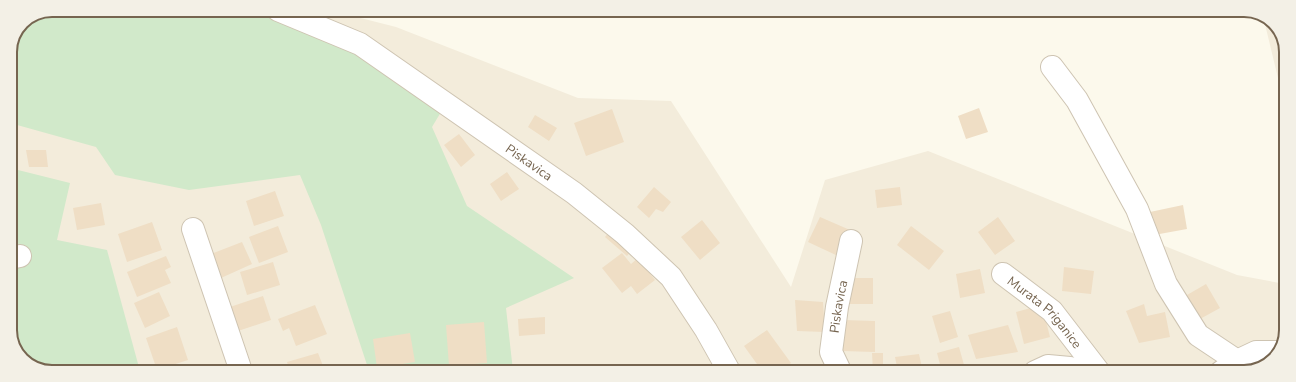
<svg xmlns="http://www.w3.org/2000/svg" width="1296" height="382" font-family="'Nunito Sans',sans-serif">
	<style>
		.residential { fill: #f3ecdb }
		.green { fill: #d1e9ca }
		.building { fill: #efdec5 }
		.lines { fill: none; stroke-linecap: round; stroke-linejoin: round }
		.minor-casing { stroke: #cec4b2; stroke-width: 24 }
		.minor { stroke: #fff; stroke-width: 22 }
		.labels { text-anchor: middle; stroke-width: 4; stroke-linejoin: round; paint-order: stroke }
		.street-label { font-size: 13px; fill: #766550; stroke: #fefcf3 }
		.rim { fill: none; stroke: #766550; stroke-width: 2 }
	</style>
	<rect width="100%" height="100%" fill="#fcf9ec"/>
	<!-- residential -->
	<path class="residential" d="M52,10H329L396,27L578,98L671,101L791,287L825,180L928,151L1237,275L1285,284V341L1269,363L1244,372L41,371L20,358L10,333V52L22,22Z
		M1263,16L1277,26L1286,49V111Z"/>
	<!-- green -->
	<path class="green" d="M52,10H304L450,97L432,127L467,206L574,278L506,308L513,371H369L321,225L300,175L189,190L115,175L96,147L10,123V52L22,22Z
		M10,168L70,183L57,240L107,250L140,371H41L20,358L10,333Z"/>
	<!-- building -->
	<path class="building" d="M979,108L988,132L966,139L958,116Z
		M612,109L624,142L586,156L574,123Z
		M535,115L557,128L549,141L528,127Z
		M459,134L475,155L461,167L444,145Z
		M26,150H46L48,167H29Z
		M507,172L519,189L501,201L490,184Z
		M654,187L671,202L663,212L656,209L649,218L637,207Z
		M900,187L902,205L877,208L875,190Z
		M275,191L284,216L254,226L246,201Z
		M101,203L105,225L77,230L73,208Z
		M1183,205L1187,229L1154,235L1150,212Z
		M820,217L850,230L838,256L808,242Z
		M998,217L1015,241L995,255L978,232Z
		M702,220L720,243L700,260L681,237Z
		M152,222L162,250L127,262L118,234Z
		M617,222L640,241L627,256L605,237Z
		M278,226L288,252L259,263L249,237Z
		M911,226L944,251L929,270L897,245Z
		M242,242L252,264L221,278L211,254Z
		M622,253L631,264L638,258L655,280L637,294L631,286L622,293L602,268Z
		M166,256L171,267L165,270L171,283L137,297L127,272Z
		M273,262L280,285L247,295L240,272Z
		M1064,267L1094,271L1091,294L1062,291Z
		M980,269L985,293L960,298L956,274Z
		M850,278H873V304H849Z
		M1206,284L1220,308L1200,319L1187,295Z
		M159,292L170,316L145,328L134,303Z
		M263,296L271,320L238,331L230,307Z
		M795,300L823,302L825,332L797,331Z
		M1144,304L1147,316L1165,312L1170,337L1139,343L1126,311Z
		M315,305L327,334L296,346L289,328L283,331L278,319Z
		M1042,305L1050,337L1024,344L1016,312Z
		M950,311L958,337L940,343L932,316Z
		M545,317V334L519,336L518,319Z
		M843,320L875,321V352L842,351Z
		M484,322L487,363L449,366L446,325Z
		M1008,325L1018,352L976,359L968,335Z
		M177,327L188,360L157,370L146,338Z
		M767,330L791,363L780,371H762L744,346Z
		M410,333L415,362L377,368L373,339Z
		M959,347L966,372H942L937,353Z
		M318,353L325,371H290L287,362Z
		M872,353H883V372H873Z
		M919,354L923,372H898L895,357Z"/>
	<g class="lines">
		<defs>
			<g id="minor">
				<path id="s1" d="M278,10L360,44L574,193L625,234L671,277L706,330L729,371"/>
				<path d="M1052,67L1077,100L1137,209L1166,284L1198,335L1237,361"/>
				<path d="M193,229L241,371"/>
				<path d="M10,258L20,256"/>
				<path id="s2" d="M1003,274L1052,311L1099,372"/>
				<path id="s3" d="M840,371L831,352L837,307L851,241"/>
				<path d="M1035,372L1048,366L1070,368L1082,372"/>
				<path d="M1221,372L1237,361L1256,352H1277"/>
			</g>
		</defs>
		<!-- minor casing -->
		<use href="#minor" class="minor-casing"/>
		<!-- minor -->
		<use href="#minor" class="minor"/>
	</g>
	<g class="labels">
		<!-- street labels -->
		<g class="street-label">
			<text dy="5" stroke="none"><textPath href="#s1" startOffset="295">Piskavica</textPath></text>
			<text dy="5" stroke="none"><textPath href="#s3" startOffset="67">Piskavica</textPath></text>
			<text dy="5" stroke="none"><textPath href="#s2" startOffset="57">Murata Priganice</textPath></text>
		</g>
	</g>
	<!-- crop -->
	<path d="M0 0H1296V382H0ZM52 17H1244A35 35 0 0 1 1279 52V330A35 35 0 0 1 1244 365H52A35 35 0 0 1 17 330V52A35 35 0 0 1 52 17Z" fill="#f3f0e6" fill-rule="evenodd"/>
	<path class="rim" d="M52 17H1244A35 35 0 0 1 1279 52V330A35 35 0 0 1 1244 365H52A35 35 0 0 1 17 330V52A35 35 0 0 1 52 17Z"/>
</svg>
